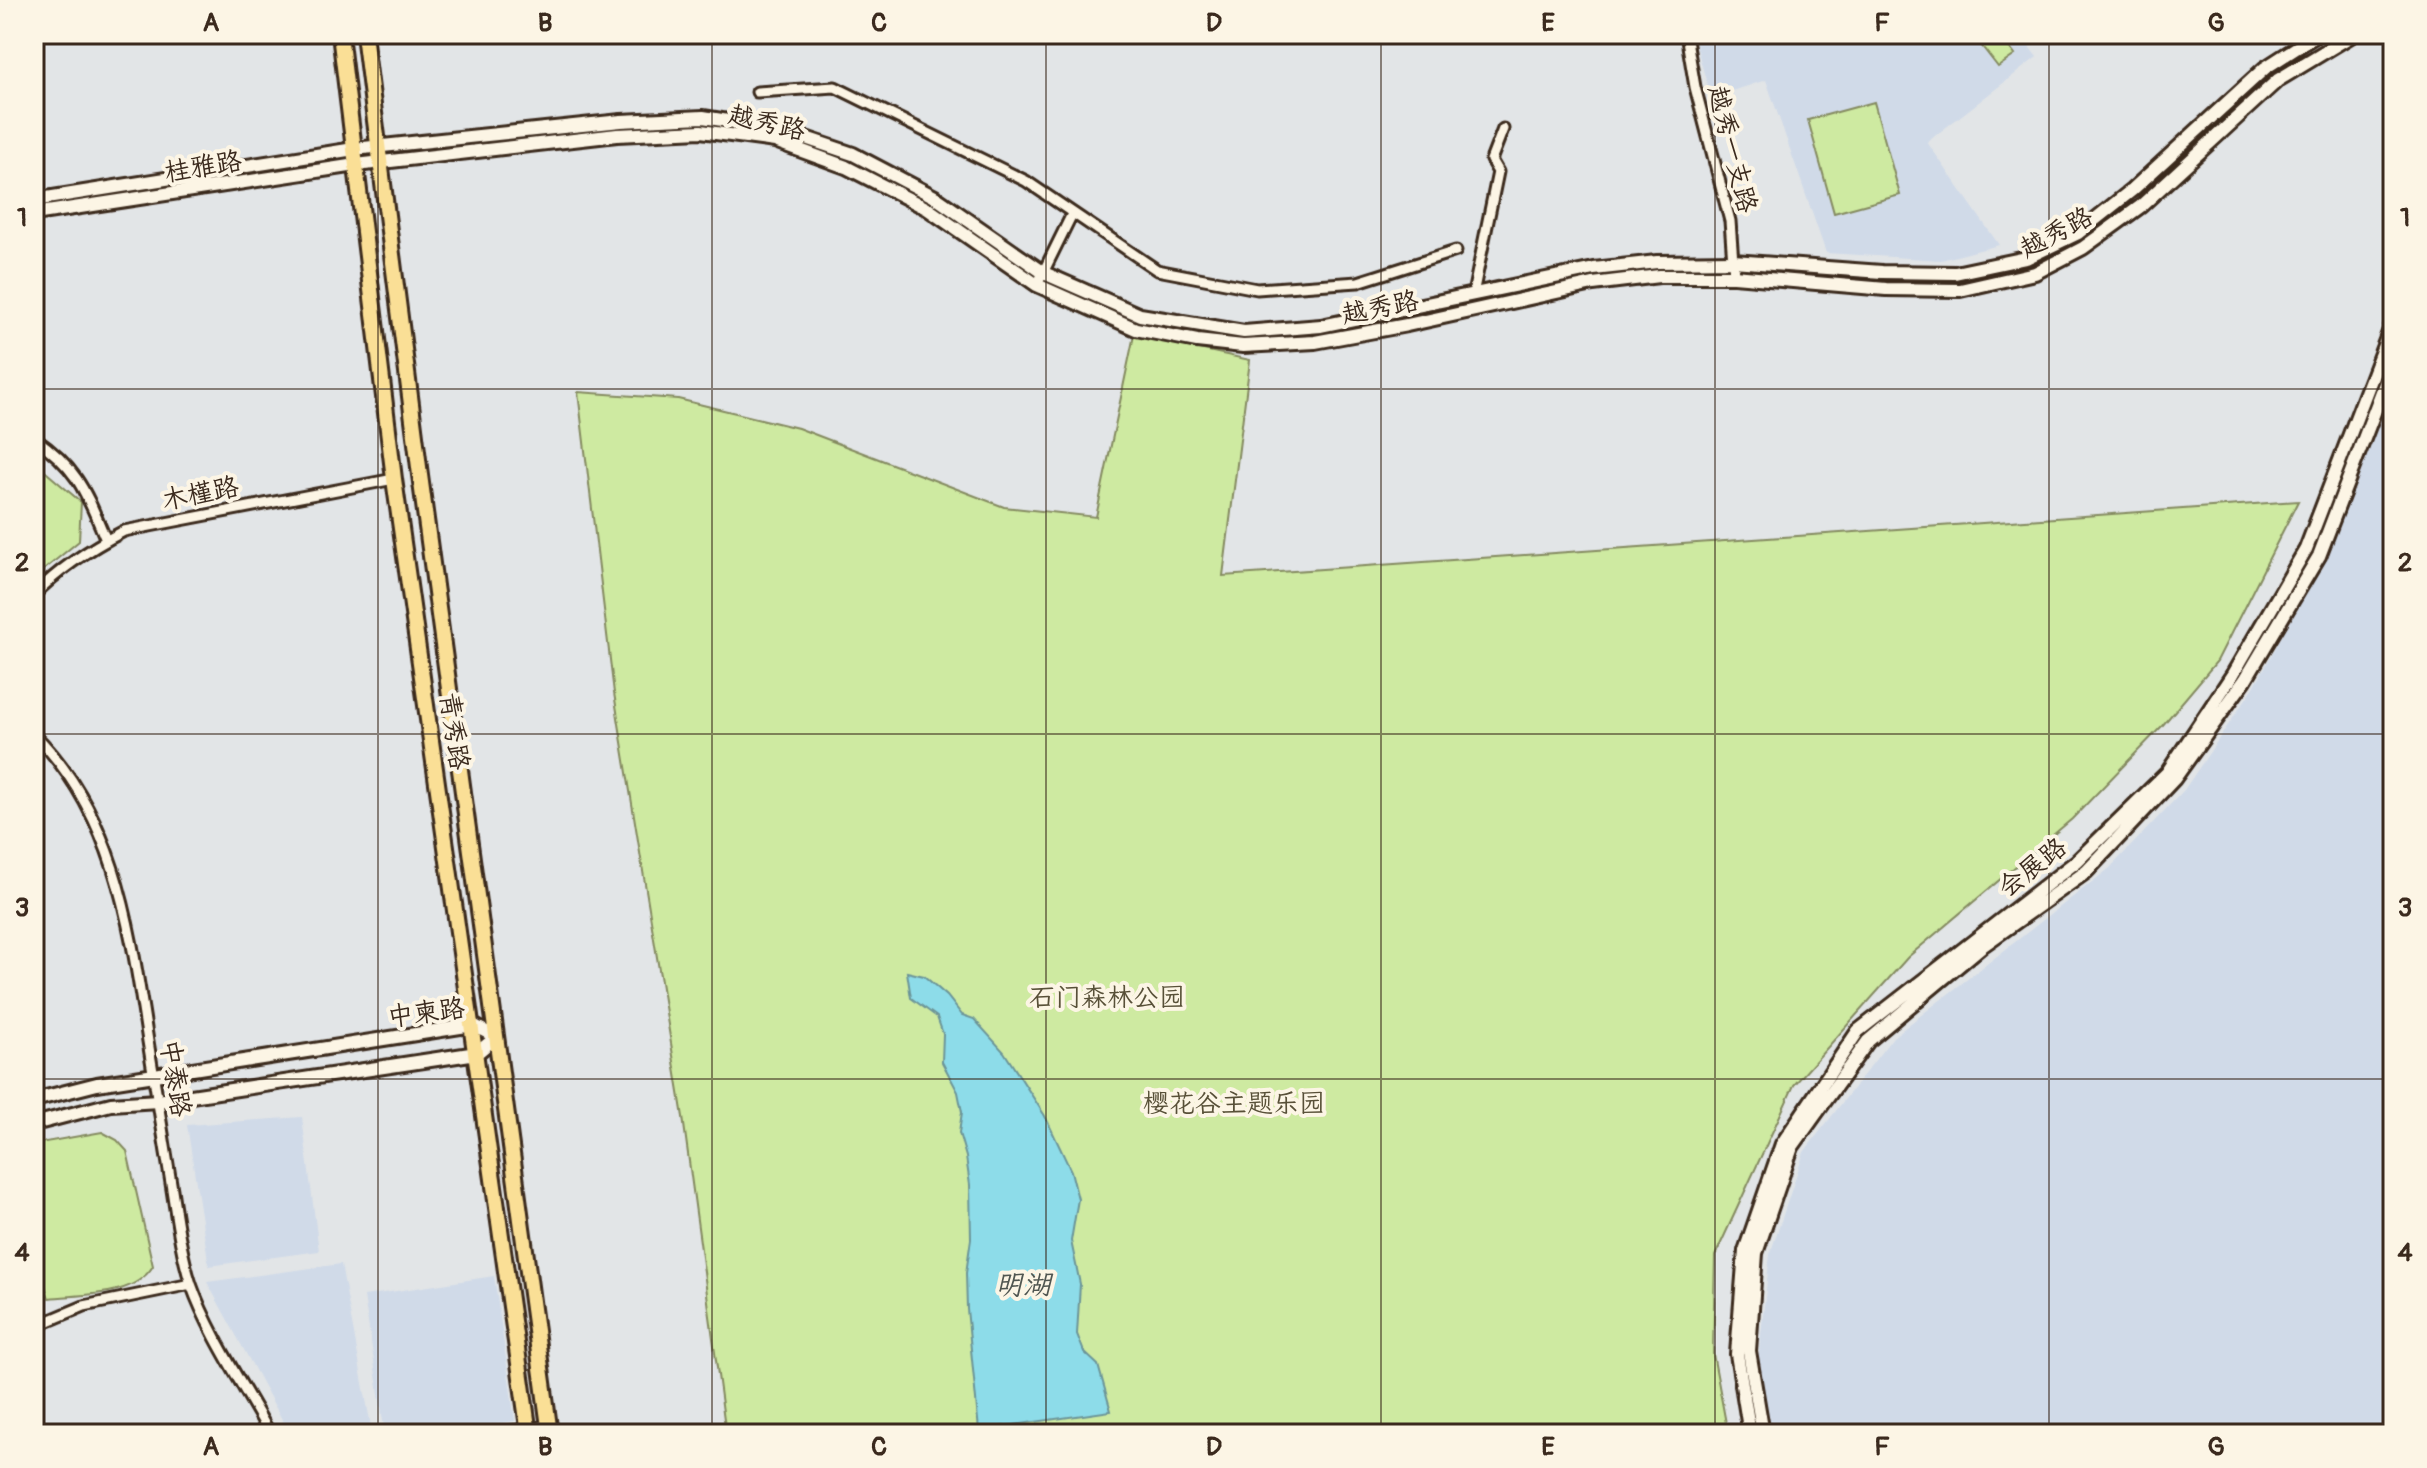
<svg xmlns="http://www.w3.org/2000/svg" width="2427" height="1468" font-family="Pangolin,'LXGW WenKai TC',sans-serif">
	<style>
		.built { fill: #d0dae8 }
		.green { fill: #ceeaa1; stroke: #848a60; stroke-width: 2 }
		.water { fill: #8ddce9; stroke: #6c9598; stroke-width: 2 }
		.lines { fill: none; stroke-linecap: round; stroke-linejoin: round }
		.street-casing { stroke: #3b2a1e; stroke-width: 15 }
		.secondary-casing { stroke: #3b2a1e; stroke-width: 18 }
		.primary-casing { stroke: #3b2a1e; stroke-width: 20 }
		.street { stroke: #fcf5e5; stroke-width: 9 }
		.secondary { stroke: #fcf5e5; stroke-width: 12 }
		.primary { stroke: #fadf96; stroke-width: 14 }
		.grid { fill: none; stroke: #3b2a1e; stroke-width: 2; stroke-opacity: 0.55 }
		.labels { text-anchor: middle; stroke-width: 8; stroke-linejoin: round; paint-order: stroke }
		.street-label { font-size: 26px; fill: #3b2a1e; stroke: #fcf5e5 }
		.park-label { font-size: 26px; fill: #585038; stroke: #fcf5e5 }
		.water-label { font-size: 28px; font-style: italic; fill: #505651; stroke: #fcf5e5 }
		.neatline { fill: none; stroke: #3b2a1e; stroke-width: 3 }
		.grid-label { font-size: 26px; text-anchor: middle; font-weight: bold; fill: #3b2a1e }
	</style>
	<rect width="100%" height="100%" fill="#e2e5e7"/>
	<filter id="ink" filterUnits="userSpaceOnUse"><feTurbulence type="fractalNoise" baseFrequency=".0125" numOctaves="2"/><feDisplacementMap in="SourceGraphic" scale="16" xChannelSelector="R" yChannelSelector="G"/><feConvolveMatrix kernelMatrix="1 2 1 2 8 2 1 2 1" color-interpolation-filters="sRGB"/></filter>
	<g filter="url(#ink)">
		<!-- built -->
		<path class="built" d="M1693,34H2019L2037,57L1927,142L1999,245L1941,260L1826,253L1766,80L1711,98Z
			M2393,387V1434H1770L1758,1360L1770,1254L1804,1152L1893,1037L2110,868L2184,790L2254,687L2324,559Z
			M302,1117L319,1251L209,1266L187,1125Z
			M341,1264L372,1432L290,1434L207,1282Z
			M494,1276L515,1421L438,1434H385L364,1296Z"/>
		<!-- green -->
		<path class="green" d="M1976,34H1999L2015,55L1998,67L1974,36Z
			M1874,102L1900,195L1834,213L1808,120Z
			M1134,335L1250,360L1223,576L2298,501L2217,661L2162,726L2072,819L1908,957L1794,1085L1715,1256L1713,1354L1728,1434H726L683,1117L614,693L578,392L678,399L798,428L1004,507L1096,517Z
			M34,462L81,502L79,541L34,578Z
			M102,1132L117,1140L127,1151L153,1266C133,1298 83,1294 49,1298L34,1254V1144Z"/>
		<!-- water -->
		<path class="water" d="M907,972L924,976L947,996L962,1015L974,1019L1004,1052L1045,1116L1071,1171L1078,1199L1071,1241L1080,1284L1077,1334L1084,1352L1098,1365L1111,1411L979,1430L967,1309L966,1273L971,1239L970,1185L966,1157L959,1133L962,1112L958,1092L942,1062L943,1034L937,1017L911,998Z"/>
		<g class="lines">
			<defs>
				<path id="street" d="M1686,34L1695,87L1730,221L1734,276
					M757,92L835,87L1026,181L1157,270L1257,289L1358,282L1456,251
					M1037,285L1072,214
					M1473,294L1498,172L1491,160L1503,129
					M34,438C79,469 86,493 106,540
					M34,595C60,568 91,548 124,531L394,479
					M34,734C112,811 129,919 145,1022C153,1074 162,1126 170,1177C176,1213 180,1250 191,1284C208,1333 245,1388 270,1434
					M34,1324L46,1322L84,1306L191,1284
					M491,1434L549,1426"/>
				<path id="secondary" d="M34,200L354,149L621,121L703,117L779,129L853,154L935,197L1044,273L1140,315L1244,332L1321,326L1594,269L1657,262L1733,261L1882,272L1955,273L2026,258L2078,233L2132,190L2265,68L2318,34
					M34,214L356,165L617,135L701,131L775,141L846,167L928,209L1037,285L1136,329L1197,341L1243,346L1315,342L1407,325L1593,284L1659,276H1734L1886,289L1960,290L2035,273L2083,248L2141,206L2278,80L2354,34
					M34,1100L97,1084L473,1025L496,1037L477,1053L158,1101L111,1104L34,1124
					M1750,1434L1737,1354L1745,1251L1782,1144L1858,1031L2077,861L2167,773L2233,674L2306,549L2393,322
					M1763,1434L1749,1351L1756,1253L1792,1147L1868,1041L1982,946L2086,872L2174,779L2245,680L2319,556L2393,363"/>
				<path id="primary" d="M340,34L394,479L529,1434
					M364,34L420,475L550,1434"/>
			</defs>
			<!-- street casing -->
			<use href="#street" class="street-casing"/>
			<!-- secondary casing -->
			<use href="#secondary" class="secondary-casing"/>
			<!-- primary casing -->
			<use href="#primary" class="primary-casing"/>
			<!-- street -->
			<use href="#street" class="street"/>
			<!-- secondary -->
			<use href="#secondary" class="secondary"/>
			<!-- primary -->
			<use href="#primary" class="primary"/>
		</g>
	</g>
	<!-- grid -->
	<path class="grid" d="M378,34V1434M712,34V1434M1046,34V1434M1381,34V1434M1715,34V1434M2049,34V1434M34,389H2393M34,734H2393M34,1079H2393"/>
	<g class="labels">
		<!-- street labels -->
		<g class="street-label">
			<text transform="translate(767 122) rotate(13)" y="9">越秀路</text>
			<text transform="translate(1733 149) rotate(76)" y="9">越秀一支路</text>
			<text transform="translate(203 166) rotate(-9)" y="9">桂雅路</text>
			<text transform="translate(2056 232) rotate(-28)" y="9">越秀路</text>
			<text transform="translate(1380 307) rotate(-11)" y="9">越秀路</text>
			<text transform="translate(200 493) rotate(-11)" y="9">木槿路</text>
			<text transform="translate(455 731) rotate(82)" y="9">青秀路</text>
			<text transform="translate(2032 867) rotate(-38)" y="9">会展路</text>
			<text transform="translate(426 1012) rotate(-7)" y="9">中柬路</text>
			<text transform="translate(176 1078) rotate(81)" y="9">中泰路</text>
		</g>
		<!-- park labels -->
		<g class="park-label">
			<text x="1107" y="1006">石门森林公园</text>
			<text x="1234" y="1112">樱花谷主题乐园</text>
		</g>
		<!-- water labels -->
		<g class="water-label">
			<text x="1023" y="1294">明湖</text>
		</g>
	</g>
	<!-- margin -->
	<rect width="2427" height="1468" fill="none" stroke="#fcf5e5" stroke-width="88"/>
	<rect x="44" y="44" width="2339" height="1380" class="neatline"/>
	<g class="grid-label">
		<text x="211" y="31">A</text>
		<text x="545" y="31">B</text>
		<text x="879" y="31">C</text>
		<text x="1214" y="31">D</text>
		<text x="1548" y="31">E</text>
		<text x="1882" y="31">F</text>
		<text x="2216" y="31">G</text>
		<text x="22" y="226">1</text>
		<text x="2405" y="226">1</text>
		<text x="22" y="571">2</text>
		<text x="2405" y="571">2</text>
		<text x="22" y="916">3</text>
		<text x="2405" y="916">3</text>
		<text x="22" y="1261">4</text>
		<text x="2405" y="1261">4</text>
		<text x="211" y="1455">A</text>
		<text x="545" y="1455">B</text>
		<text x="879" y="1455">C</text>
		<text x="1214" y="1455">D</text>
		<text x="1548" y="1455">E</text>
		<text x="1882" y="1455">F</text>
		<text x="2216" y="1455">G</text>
	</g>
</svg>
